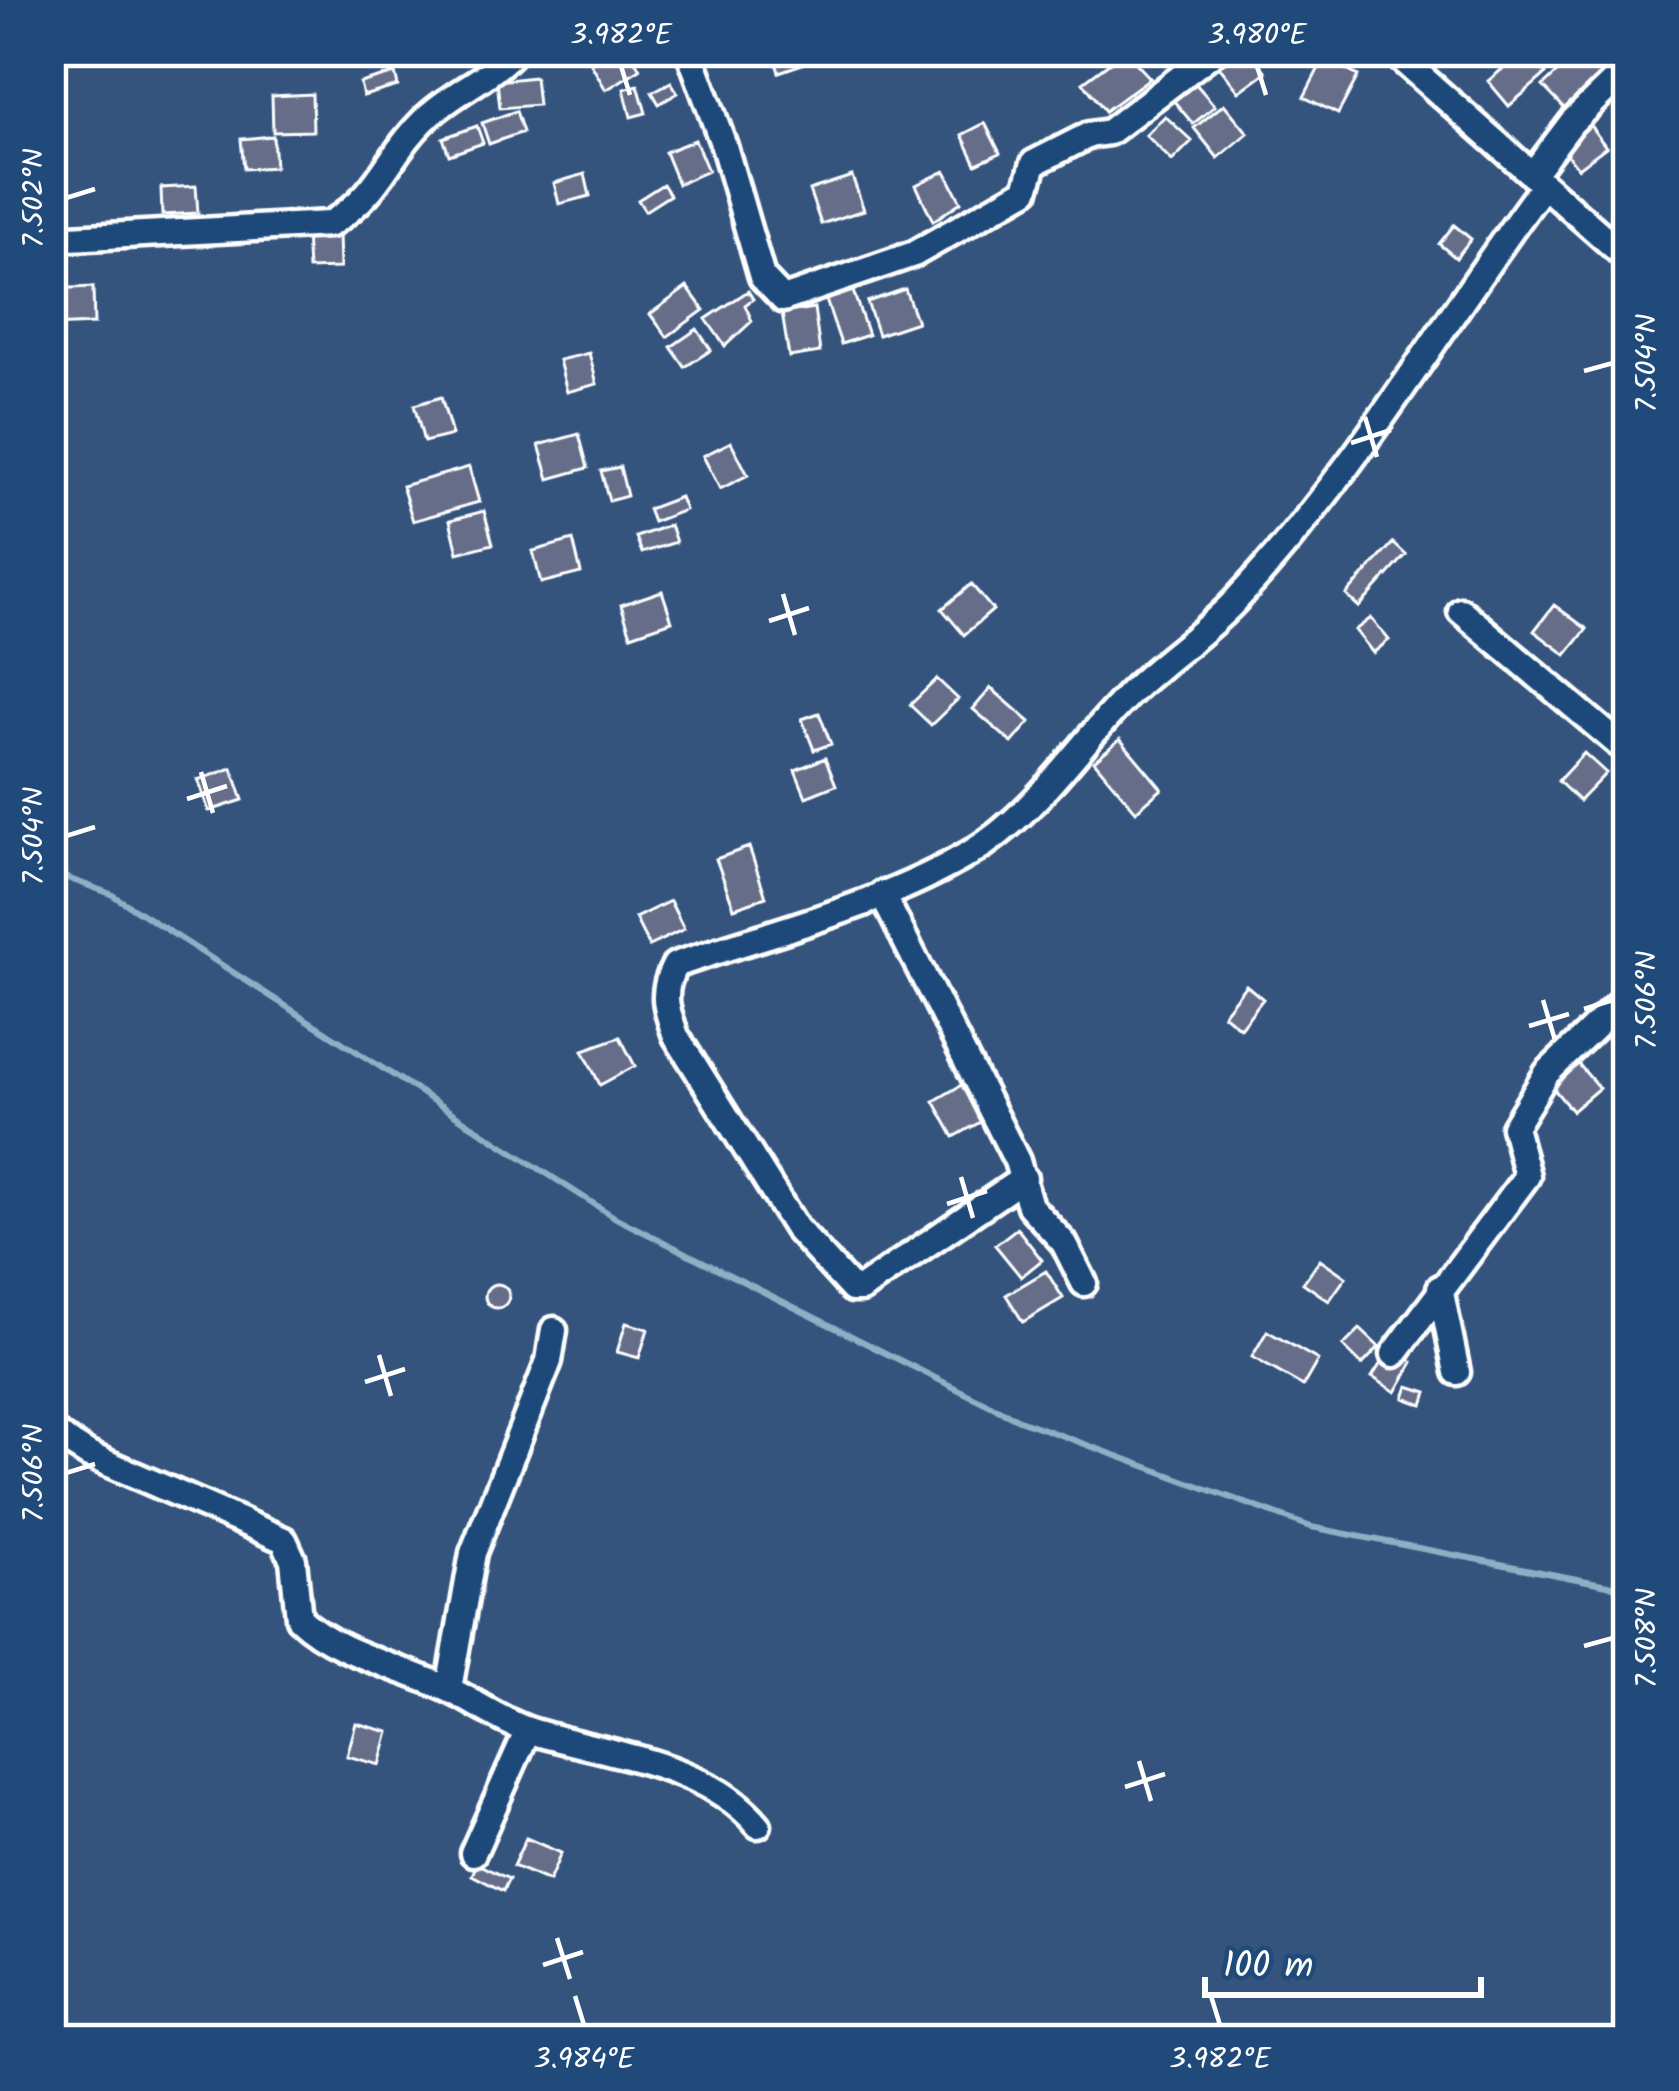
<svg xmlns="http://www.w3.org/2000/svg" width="1679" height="2091" font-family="Kalam,sans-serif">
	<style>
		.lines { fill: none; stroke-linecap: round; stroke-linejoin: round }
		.stream { stroke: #8eb0c5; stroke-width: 6 }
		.building { fill: #656d89; stroke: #fff; stroke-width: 3 }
		.minor-casing { stroke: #fff; stroke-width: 33 }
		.minor { stroke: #1f4a7a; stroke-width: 24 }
		.ticks { fill: none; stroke: #fff; stroke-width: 4.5 }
		.neatline { fill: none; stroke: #fff; stroke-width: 4.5 }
		.ticks-label { font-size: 30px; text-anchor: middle; fill: #fff }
	</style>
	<rect width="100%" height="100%" fill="#34547e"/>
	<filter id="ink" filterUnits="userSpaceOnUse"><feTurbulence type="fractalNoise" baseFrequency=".00833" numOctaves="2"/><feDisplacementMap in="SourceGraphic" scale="24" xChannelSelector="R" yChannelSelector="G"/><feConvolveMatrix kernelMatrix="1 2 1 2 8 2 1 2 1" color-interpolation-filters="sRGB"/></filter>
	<g filter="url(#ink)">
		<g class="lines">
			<!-- stream -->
			<path class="stream" d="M51,872L111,894L616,1218L1019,1420L1311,1527L1628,1589"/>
		</g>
		<!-- building -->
		<path class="building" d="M613,51H629L640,69L606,90L591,64Z
			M772,51H808L811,61L779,72Z
			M1125,51L1150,78L1105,111L1083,82Z
			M1234,51H1250L1266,72L1239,92L1217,64Z
			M1524,51L1546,74L1509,106L1488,81Z
			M1576,55L1583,61L1589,56L1604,72L1565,109L1543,86Z
			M1324,58L1358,76L1338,114L1304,97Z
			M395,73L398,86L363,96L360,83Z
			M535,77L538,105L500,108L497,81Z
			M671,82L678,93L659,104L652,92Z
			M1195,83L1215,106L1193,124L1173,100Z
			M638,85L646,113L631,117L624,89Z
			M312,94L313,131L273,132L272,96Z
			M1224,104L1248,133L1218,158L1194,128Z
			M516,111L523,132L489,144L482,123Z
			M1165,116L1192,141L1172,161L1146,135Z
			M985,123L1000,153L976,164L962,135Z
			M1589,124L1606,147L1578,168L1560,146Z
			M477,126L483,143L449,155L443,138Z
			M273,136L275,167L244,169L241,139Z
			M695,140L708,171L678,184L665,152Z
			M945,171L961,202L933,221L916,185Z
			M585,174L590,196L559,204L554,183Z
			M852,176L864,210L821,224L809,190Z
			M663,184L670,195L645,211L638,200Z
			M196,186L198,213L162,215L161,188Z
			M1454,225L1471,239L1456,258L1439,244Z
			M339,233L340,268L308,269L306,234Z
			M55,244L62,280L51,282V245Z
			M93,287L94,324L51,326V289Z
			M687,287L704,310L667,337L650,314Z
			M905,289L917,322L878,335L867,302Z
			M748,291L753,299L745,305L752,321L725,346L706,319Z
			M853,291L868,335L841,344L826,300Z
			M814,308L820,352L789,357L782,313Z
			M697,329L711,350L685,367L671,347Z
			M589,353L597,384L567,392L559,360Z
			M441,397L452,435L424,442L414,405Z
			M579,434L588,468L549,479L539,445Z
			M731,442L748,475L720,489L703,456Z
			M469,467L479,502L413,521L402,486Z
			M620,467L627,496L609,501L601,471Z
			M680,497L685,510L653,522L648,509Z
			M484,511L493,544L458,553L450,520Z
			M670,525L676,542L642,553L636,537Z
			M573,540L581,573L541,583L533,551Z
			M1393,543L1406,555L1359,607L1346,595Z
			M971,584L993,610L964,635L942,609Z
			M662,591L672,621L631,635L621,605Z
			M1554,605L1587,629L1566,655L1534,631Z
			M1371,618L1389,640L1373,653L1355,630Z
			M937,679L958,699L931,725L910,705Z
			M991,688L1030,722L1012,743L973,709Z
			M819,713L831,744L814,750L802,719Z
			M1120,739L1162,789L1136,811L1094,761Z
			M1584,753L1606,773L1579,801L1558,781Z
			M825,758L836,785L806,797L795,770Z
			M232,768L243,800L209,811L198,780Z
			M749,847L766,897L734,908L716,859Z
			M670,901L684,929L649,946L635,918Z
			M1246,985L1263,999L1240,1028L1223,1014Z
			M620,1037L635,1066L600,1085L583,1050Z
			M1575,1060L1599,1088L1572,1111L1548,1082Z
			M970,1080L991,1116L954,1137L934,1101Z
			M1017,1228L1042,1260L1021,1277L995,1245Z
			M1320,1259L1346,1277L1329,1301L1303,1283Z
			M1046,1271L1063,1298L1023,1322L1006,1295Z
			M485 1296a12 12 0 1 1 24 0a12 12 0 1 1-24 0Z
			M626,1323L648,1329L639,1358L617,1352Z
			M1360,1329L1379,1347L1362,1365L1343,1346Z
			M1267,1331L1318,1360L1303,1386L1252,1357Z
			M1390,1349L1413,1362L1396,1392L1372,1377Z
			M1408,1386L1427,1392L1423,1405L1404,1398Z
			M356,1723L389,1732L380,1765L347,1756Z
			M526,1838L561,1853L549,1881L513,1866Z
			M477,1864L509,1879L503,1891L472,1875Z"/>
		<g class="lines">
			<defs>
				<path id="minor" d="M689,51L724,146L762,277L783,299L914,254L1026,190L1034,163L1089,135L1109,132L1215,51
					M1392,51L1628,259
					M1532,175L1572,122L1628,68
					M51,239L330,224C383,191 385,158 424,120C451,93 488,80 514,51
					M1461,611L1628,752
					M882,894L1017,1161L1030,1206L1064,1243L1084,1283
					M1024,1178L861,1289H852L796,1228L676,1036C666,1009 660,992 675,965C774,931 882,906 972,852C1036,814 1080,742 1132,691C1165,659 1204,634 1235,601C1354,476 1441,323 1544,185
					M1440,1288L1457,1372
					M1394,1354L1527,1176L1514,1127L1547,1073L1628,995
					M51,1431L89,1455L284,1540L293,1560L299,1618C338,1655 400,1666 448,1689C476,1702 502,1722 531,1731C604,1754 705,1762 758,1825
					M449,1689L473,1553L549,1361L554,1330
					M473,1853L528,1730"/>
			</defs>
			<!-- minor casing -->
			<use href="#minor" class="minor-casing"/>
			<!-- minor -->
			<use href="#minor" class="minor"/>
		</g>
	</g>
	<!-- ticks -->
	<path class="ticks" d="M621,66L630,95M1257,66L1266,95M66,198L95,189M1584,371L1613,363M1365,417L1377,457M1351,443L1391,430M783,594L795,635M769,621L809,608M201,772L213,813M187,799L227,786M66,836L95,827M1543,1000L1555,1040M1584,1009L1613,1000M1529,1026L1569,1014M961,1177L973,1218M947,1204L987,1191M379,1355L391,1396M365,1382L405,1369M66,1473L95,1464M1584,1646L1613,1638M1139,1761L1151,1801M1125,1787L1165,1774M557,1938L570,1979M543,1965L583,1952M575,1996L584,2025M1211,1996L1220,2025"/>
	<!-- margin -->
	<rect width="1679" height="2091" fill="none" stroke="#1f4a7a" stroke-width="132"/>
	<!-- scale -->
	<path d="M1205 1977v18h276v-18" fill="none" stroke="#ffffff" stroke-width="6"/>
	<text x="1223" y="1977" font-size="36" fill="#ffffff" stroke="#1f4a7a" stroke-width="9" paint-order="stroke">100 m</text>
	<rect x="66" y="66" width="1547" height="1959" class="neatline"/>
	<g class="ticks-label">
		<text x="621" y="44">3.982°E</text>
		<text x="1257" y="44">3.980°E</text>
		<text transform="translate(33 198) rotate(-90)" y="10">7.502°N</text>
		<text transform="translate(1646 363) rotate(-90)" y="10">7.504°N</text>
		<text transform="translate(33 836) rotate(-90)" y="10">7.504°N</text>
		<text transform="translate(1646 1000) rotate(-90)" y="10">7.506°N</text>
		<text transform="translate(33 1473) rotate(-90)" y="10">7.506°N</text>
		<text transform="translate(1646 1638) rotate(-90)" y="10">7.508°N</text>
		<text x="584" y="2068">3.984°E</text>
		<text x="1220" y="2068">3.982°E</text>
	</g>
</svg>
